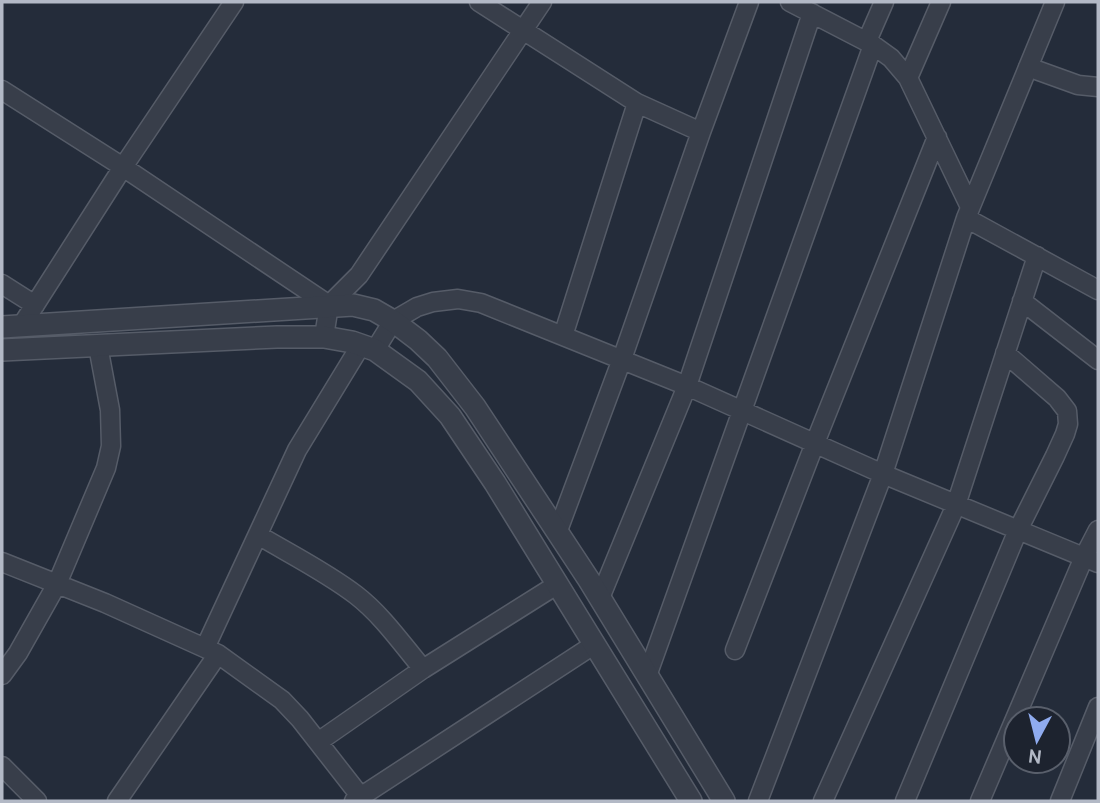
<svg xmlns="http://www.w3.org/2000/svg" width="1100" height="803" font-family="Cabin,sans-serif">
	<style>
		.lines { fill: none; stroke-linecap: round; stroke-linejoin: round }
		.minor-casing { stroke: #565c68; stroke-width: 21 }
		.tertiary-casing { stroke: #565c68; stroke-width: 24 }
		.minor { stroke: #383e4a; stroke-width: 18 }
		.tertiary { stroke: #383e4a; stroke-width: 21 }
	</style>
	<rect width="100%" height="100%" fill="#242c3a"/>
	<g class="lines">
		<defs>
			<path id="minor" d="M479,2L637,103L701,132
				M790,2L873,45L891,58L908,78L970,207
				M867,41L884,2
				M1028,67L1078,85L1098,87
				M908,78L941,2
				M2,90L123,167L329,305
				M966,218L1098,290
				M2,284L35,305
				M1022,301L1098,360
				M22,325L123,167L234,2
				M563,336L637,103
				M324,337L329,305L359,275L542,2
				M375,350L393,321L417,307L433,302L458,299L481,303L687,386L883,474L1098,563
				M557,533L622,359L701,132L749,2
				M258,535C290,554 326,572 356,595C382,615 402,644 423,669
				M2,562L105,603L218,654L282,700L300,719L364,801
				M600,598L687,386L812,13
				M205,648L297,450L361,345
				M735,650L815,443L937,137
				M2,675L18,653L57,584L106,468L111,446L110,410L98,346
				M647,676L873,45
				M318,742L423,669L558,584
				M2,766L37,801
				M117,801L218,654
				M354,801L595,644
				M758,801L883,474L966,218L1055,2
				M823,801L956,505L1037,256
				M905,801L1018,530L1055,456L1065,434L1068,424L1067,411L1057,398L1005,353
				M980,801L1084,557L1098,530
				M1060,801L1098,707"/>
			<path id="tertiary" d="M2,327L353,305L374,310L393,321L418,340L437,358L475,407L589,580L724,801
				M2,350L277,337H324L352,342L375,350L418,381L450,416L495,483L691,801"/>
		</defs>
		<!-- minor casing -->
		<use href="#minor" class="minor-casing"/>
		<!-- tertiary casing -->
		<use href="#tertiary" class="tertiary-casing"/>
		<!-- minor -->
		<use href="#minor" class="minor"/>
		<!-- tertiary -->
		<use href="#tertiary" class="tertiary"/>
	</g>
	<!-- border -->
	<rect width="1100" height="803" fill="none" stroke="#b3b9c6" stroke-width="7"/>
	<!-- north arrow -->
	<g transform="translate(1037 740) rotate(187)"><circle r="33" fill="#1d232f" stroke="#595f6b" stroke-width="2"/>
	<path d="M0-5L12 26L0 18L-12 26Z" fill="#8fabef"/>
	<text y="-10" font-size="19" font-weight="bold" text-anchor="middle" fill="#b3b9c6">N</text>
	</g>
</svg>
